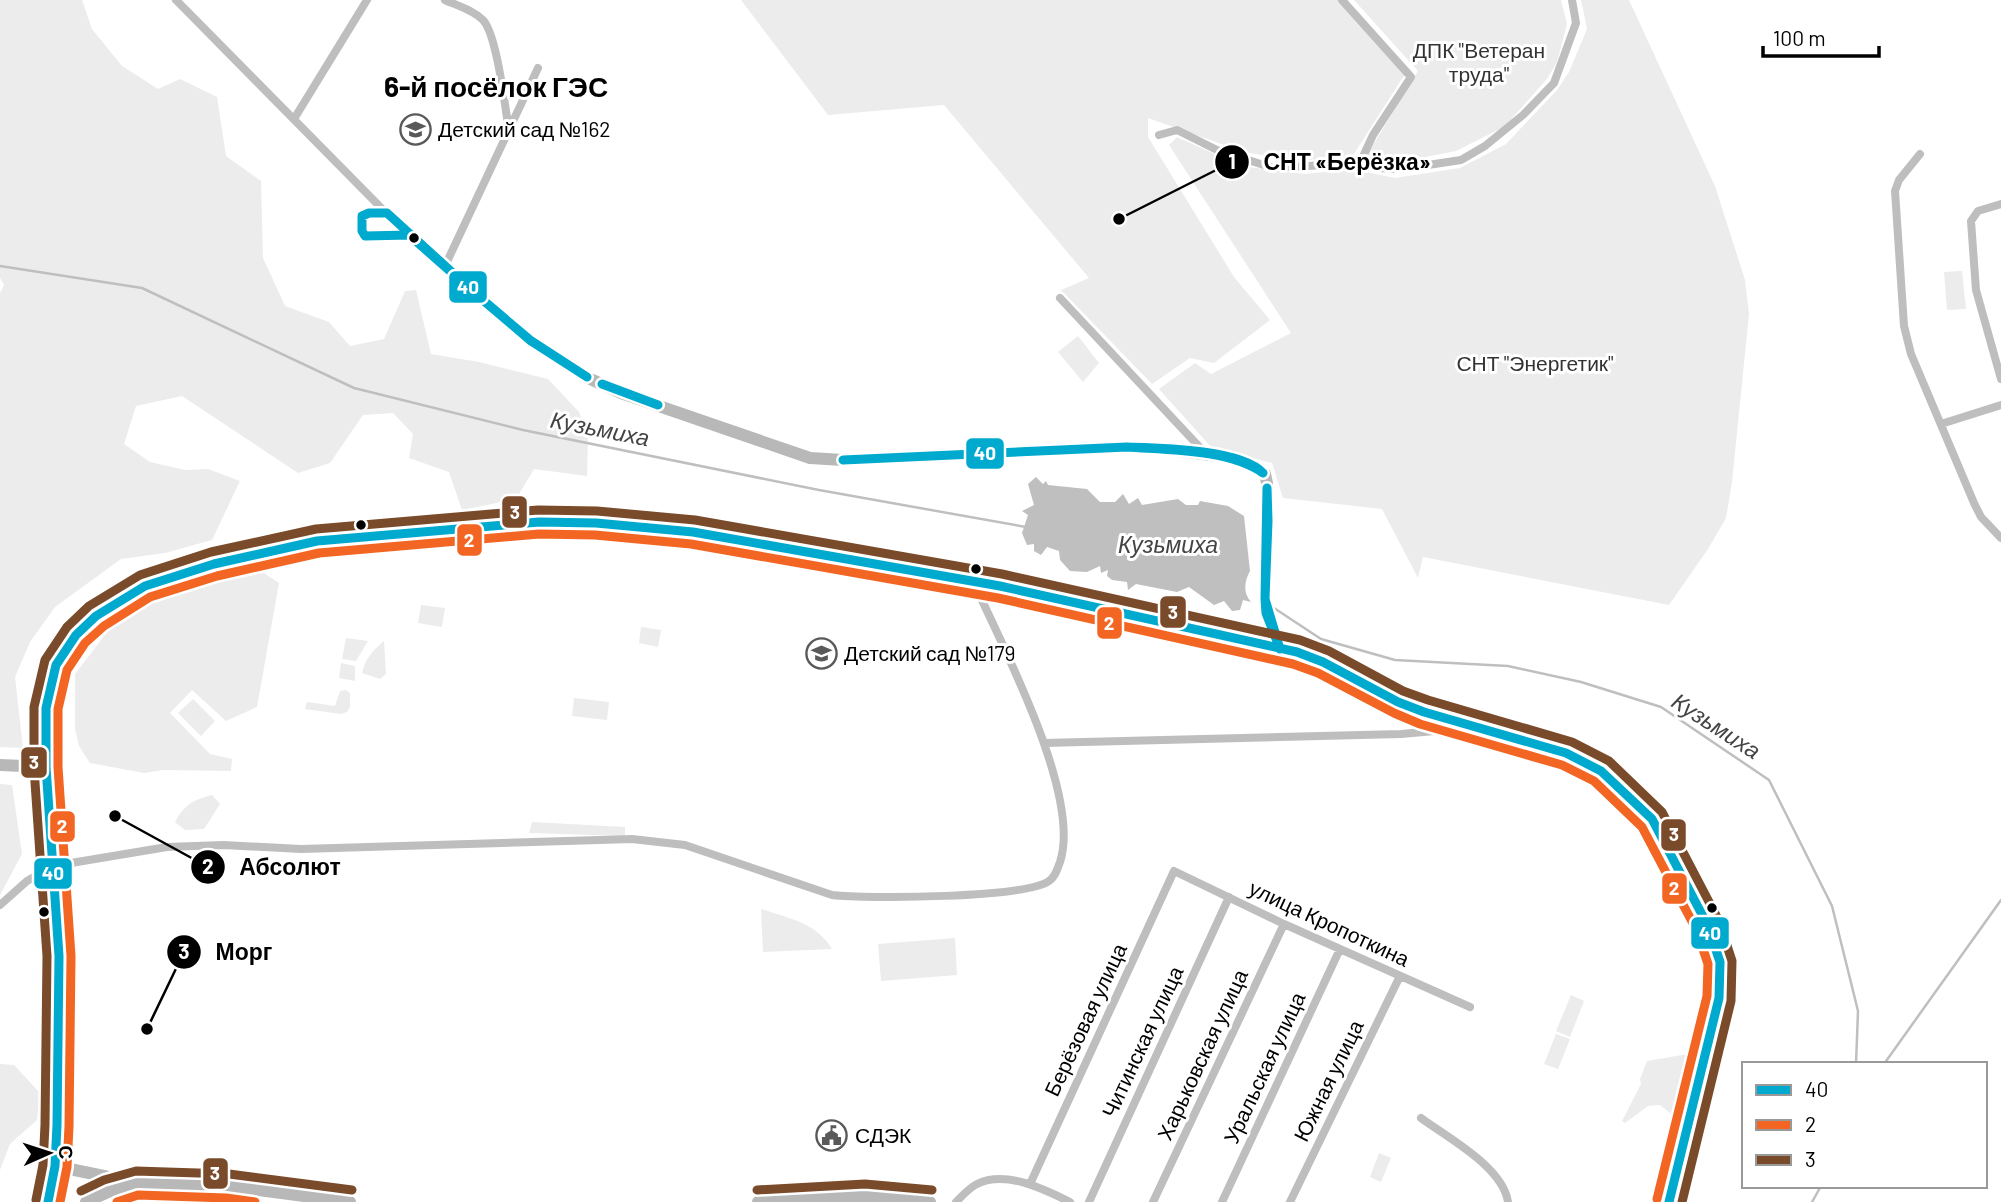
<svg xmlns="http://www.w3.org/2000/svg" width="2001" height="1202" font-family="Barlow,sans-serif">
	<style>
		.green { fill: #ececec }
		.water { fill: #bfbfbf }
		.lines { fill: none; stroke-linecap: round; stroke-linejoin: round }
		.stream { stroke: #bfbfbf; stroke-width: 2.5 }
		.street { stroke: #bebebe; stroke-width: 8 }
		.secondary { stroke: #b8b8b8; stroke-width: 12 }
		.bus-1-casing { stroke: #fff; stroke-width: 14 }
		.bus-2-casing { stroke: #fff; stroke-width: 14 }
		.bus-3-casing { stroke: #fff; stroke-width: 14 }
		.bus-1 { stroke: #00a9ce; stroke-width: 9 }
		.bus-2 { stroke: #f26522; stroke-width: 9 }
		.bus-3 { stroke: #7a4b2a; stroke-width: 9 }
		.bus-dot { fill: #000; stroke: #fff; stroke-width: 2.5 }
		.labels { text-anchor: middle; stroke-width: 6; stroke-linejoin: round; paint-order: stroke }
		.park-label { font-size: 21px; fill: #333; stroke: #fff }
		.poi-label { font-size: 21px; fill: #000; stroke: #fff; text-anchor: start }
		.street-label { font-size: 21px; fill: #000; stroke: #fff }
		.water-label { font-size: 23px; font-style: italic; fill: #444; stroke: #fff }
		.district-label { font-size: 28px; font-weight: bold; fill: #000; stroke: #fff }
		.leader { fill: none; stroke: #000; stroke-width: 2.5 }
		.callout-dot { fill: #000; stroke: #fff; stroke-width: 2.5 }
		.mark-label { font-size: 21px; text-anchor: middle; font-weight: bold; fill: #fff }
		.callout-label { font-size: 23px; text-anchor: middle; font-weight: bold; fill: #000; stroke: #fff; stroke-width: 6; stroke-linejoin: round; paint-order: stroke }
		.line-badge { stroke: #fff; stroke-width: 2.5 }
		.badge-label { font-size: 19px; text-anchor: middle; font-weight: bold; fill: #fff }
	</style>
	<rect width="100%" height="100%" fill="#fff"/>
	<!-- green -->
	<path class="green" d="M0,0H82L92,29L122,66L158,89L180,79L217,97L226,156L261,181L263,258L285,306L329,322L350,346L384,339L405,291L416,290L431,354L479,362L548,379L579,412L588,437L587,476L534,469L516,499L462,510L449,472L409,458L413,434L393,413L363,415L330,463L298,473L182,396L136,406L124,444L150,462L185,470L208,469L240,481L212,540L165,553L121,559L55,607L30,642L15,677L23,748L0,747V293L4,285L0,278Z
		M741,0H1338L1405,74L1352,157L1290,161L1241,151L1148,118V137L1234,277L1270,320L1214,363L1190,358L1152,384L1061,290L1089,278L944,105L828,115Z
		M1354,0H1561L1567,24L1557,62L1547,79L1504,127L1456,151L1395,163L1367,155L1418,71Z
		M1581,0H1629L1715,186L1745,280L1749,314L1732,482L1726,518L1708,549L1669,605L1423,557L1418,578L1382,509L1283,498L1272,463L1212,448L1159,389L1195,363L1211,374L1291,333L1169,145L1177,137L1241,166L1305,174L1352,169L1395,178L1460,168L1506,144L1557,90L1569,72L1587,29Z
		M1962,271L1966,309L1947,310L1944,272Z
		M1078,336L1099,363L1083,382L1058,352Z
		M264,573L279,583L257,707L226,721L192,690L170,713L210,754L232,759L231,771L163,770L144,773L90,763L79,746L75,729V674L111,627L154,601L212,582Z
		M421,605L445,608L442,627L418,623Z
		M641,627L661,630L658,647L639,643Z
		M346,638L368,641L356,661L342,659Z
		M384,641L386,674L380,679L362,673C365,659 373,650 384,641Z
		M341,663L355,666V681L339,678Z
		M346,690L350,693V707L347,712L341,714L305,709L307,702L335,706L340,691Z
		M574,698L609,702L607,720L572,716Z
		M193,699L215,721L201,736L178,713Z
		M0,784L12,785L22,854L0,895Z
		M212,795L220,804L204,829L185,830L175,822C183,806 194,799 212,795Z
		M532,822L625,827V836L529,833Z
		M761,909C788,918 817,923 832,949L763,952Z
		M955,938L957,975L881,981L878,944Z
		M1571,995L1584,1001L1570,1037L1556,1031Z
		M1556,1034L1570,1039L1558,1069L1544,1064Z
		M1688,1054L1674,1116L1660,1105L1648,1106L1625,1123L1622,1121L1641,1084L1640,1079L1647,1061Z
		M0,1064L14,1065L40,1093L37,1120L10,1144L0,1170Z
		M1379,1153L1391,1158L1381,1182L1370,1177Z"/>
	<!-- water -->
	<path class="water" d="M1036,477L1043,484L1046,481L1048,485L1087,489L1100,502H1115L1123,494L1129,504L1138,498L1142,505L1178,499L1186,505H1198L1200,501L1228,506L1244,516L1250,571C1244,582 1243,593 1251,602L1243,600L1240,610L1232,611L1224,601L1214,605L1189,587L1177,592L1136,584L1128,590L1127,582L1112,580L1107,576L1108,570L1101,573L1100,566L1087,572L1070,571L1060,560L1059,551L1047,547L1041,555L1034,551V544L1027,545L1022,533L1028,515L1022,511L1034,505L1028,484Z"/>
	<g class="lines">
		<!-- stream -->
		<path class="stream" d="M0,266L142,288L354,388L523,430L819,490L1026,527
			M1274,608L1321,639L1395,660L1508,666L1581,682L1661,707L1769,780L1832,906L1858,1011L1856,1064
			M1884,1064L2001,900
			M1812,1202L1821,1186"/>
		<!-- street -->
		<path class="street" d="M176,0L404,231L445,266L538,68
			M445,0C458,6 473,10 483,20C497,35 505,107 509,131
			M1342,0L1411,77L1373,135L1360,163L1378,168L1396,169L1428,165L1461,160L1485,146L1523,115L1554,83L1576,23L1572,0
			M294,119L367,0
			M1159,135L1177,130L1217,150L1273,168L1360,163
			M1920,154L1899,180L1895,191L1904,326L1911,354L1974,503L1981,517L2001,538
			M2001,204L1978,211L1971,221L1976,290L2001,379
			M387,213H369L362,216V231L365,236L371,237L409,235
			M1060,298L1206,454
			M1941,424L2001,405
			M1044,743L1401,734L1468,728
			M0,905L27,881L53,866L167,847L223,845L301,849L632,839L685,845L832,895C867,899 1025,898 1049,881C1056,876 1057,869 1060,862C1082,796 1002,645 973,581
			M1421,1118C1448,1138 1503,1167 1508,1202
			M1030,1184L1174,871L1284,924L1470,1007
			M956,1202C962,1196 969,1188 977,1184C1006,1170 1044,1189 1070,1202
			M1089,1202L1229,897
			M1153,1202L1284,924
			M1222,1202L1340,949
			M1290,1202L1400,976"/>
		<!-- secondary -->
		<path class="secondary" d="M445,266L536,345L586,377L621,393L810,458L843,460L1127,447L1172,450L1225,457L1251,464L1265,474L1267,483L1265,599L1266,613L1280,649
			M0,765L46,767
			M55,1166L133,1182
			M48,1202L55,1166L57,1125L59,956L46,767V708L56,665L76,635L96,616L120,600L145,586L214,564L317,541L539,522L596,523L693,532L874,563L1000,586L1297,652L1323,662L1398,702L1424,712L1526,743L1566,753L1601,771L1652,819L1708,926L1720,962L1719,998L1669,1202
			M86,1202L108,1192L136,1183L227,1186L350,1202
			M758,1202C814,1199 874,1190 930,1202"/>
		<defs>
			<path id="bus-1" d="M369,213H387L477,295L409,235L365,236L362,231V216Z
				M477,295L530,340L587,377
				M477,295L531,341L587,377
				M602,384L658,405
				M602,384L658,405
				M1127,447C1159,448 1241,449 1263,473
				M1127,447C1168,450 1229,449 1263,473
				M843,460L1127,447
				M1265,599L1280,649L1266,613Z
				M1265,599L1267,488
				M1265,599L1268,521L1267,488
				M48,1202L55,1166L57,1125L59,956L46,767V708L56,665L76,635L96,616L145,586L214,564L317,541L539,522L596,523L693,532L1000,586L1297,652L1323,662L1398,702L1424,712L1566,753L1601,771L1652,819L1708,926L1720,962L1719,998L1669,1202"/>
			<path id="bus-2" d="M60,1202L67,1167L69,1126L71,956L58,767V709L67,670L85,643L104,626L150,597L217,576L319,553L539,534L595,535L691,544L998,598L1293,664L1318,673L1394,713L1420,724L1562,765L1594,781L1642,827L1697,931L1708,964L1707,996L1657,1199
				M117,1202L138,1195L226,1198L255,1202"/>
			<path id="bus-3" d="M757,1190L865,1184L932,1190
				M81,1191L104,1180L136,1171L229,1174L352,1190
				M36,1200L43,1165L45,1125L47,956L34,768V707L45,660L67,627L89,606L140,575L211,552L316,529L538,510L597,511L695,520L1002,574L1300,640L1329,651L1403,691L1428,700L1572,742L1609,761L1662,812L1719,921L1732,961L1731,1001L1682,1202"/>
		</defs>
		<!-- bus-1 casing -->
		<use href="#bus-1" class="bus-1-casing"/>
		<!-- bus-2 casing -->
		<use href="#bus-2" class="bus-2-casing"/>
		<!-- bus-3 casing -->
		<use href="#bus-3" class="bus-3-casing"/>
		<!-- bus-1 -->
		<use href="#bus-1" class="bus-1"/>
		<!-- bus-2 -->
		<use href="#bus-2" class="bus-2"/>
		<!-- bus-3 -->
		<use href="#bus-3" class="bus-3"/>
	</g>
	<!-- icons -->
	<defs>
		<symbol id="school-ring" viewBox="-11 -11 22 22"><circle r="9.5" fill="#fff" stroke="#595959" stroke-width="1.5"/><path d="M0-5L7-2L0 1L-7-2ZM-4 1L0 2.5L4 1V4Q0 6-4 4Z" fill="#595959"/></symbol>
		<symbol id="civic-ring" viewBox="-11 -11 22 22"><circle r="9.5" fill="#fff" stroke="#595959" stroke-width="1.5"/><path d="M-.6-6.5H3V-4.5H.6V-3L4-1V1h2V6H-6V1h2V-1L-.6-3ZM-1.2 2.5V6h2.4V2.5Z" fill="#595959"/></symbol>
	</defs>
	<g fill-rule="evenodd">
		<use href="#school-ring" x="398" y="112" width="35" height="35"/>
		<use href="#school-ring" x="804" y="636" width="35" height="35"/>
		<use href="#civic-ring" x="814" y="1118" width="35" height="35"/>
	</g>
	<!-- markers -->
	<g class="bus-dot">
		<circle cx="414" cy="238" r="6"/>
		<circle cx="361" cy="525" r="6"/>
		<circle cx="976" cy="569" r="6"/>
		<circle cx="1712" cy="908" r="6"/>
		<circle cx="44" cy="912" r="6"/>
	</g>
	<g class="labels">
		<!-- park labels -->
		<g class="park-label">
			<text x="1479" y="58">ДПК "Ветеран<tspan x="1479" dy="24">труда"</tspan></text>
			<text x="1535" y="371">СНТ "Энергетик"</text>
		</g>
		<!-- poi labels -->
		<g class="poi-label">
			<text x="438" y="137">Детский сад №162</text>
			<text x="844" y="661">Детский сад №179</text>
			<text x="855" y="1143">СДЭК</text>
		</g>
		<!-- street labels -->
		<g class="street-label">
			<text transform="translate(1329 924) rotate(25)" y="7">улица Кропоткина</text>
			<text transform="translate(1086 1020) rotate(-65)" y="7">Берёзовая улица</text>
			<text transform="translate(1143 1042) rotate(-65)" y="7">Читинская улица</text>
			<text transform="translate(1203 1055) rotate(-65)" y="7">Харьковская улица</text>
			<text transform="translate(1265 1068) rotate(-65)" y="7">Уральская улица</text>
			<text transform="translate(1329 1081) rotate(-64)" y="7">Южная улица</text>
		</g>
		<!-- water labels -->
		<g class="water-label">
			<text transform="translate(600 429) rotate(11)" y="8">Кузьмиха</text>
			<text x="1168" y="553">Кузьмиха</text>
			<text transform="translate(1716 726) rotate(33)" y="8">Кузьмиха</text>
		</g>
		<!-- district labels -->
		<g class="district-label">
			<text x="496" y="97">6-й посёлок ГЭС</text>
		</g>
	</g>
	<!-- callouts -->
	<path class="leader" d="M1119 219L1232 162M115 816L208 867M147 1029L184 952"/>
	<g class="callout-dot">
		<circle cx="1119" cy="219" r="7"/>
		<circle cx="115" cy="816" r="7"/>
		<circle cx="147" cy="1029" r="7"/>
		<circle cx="1232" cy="162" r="18"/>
		<circle cx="208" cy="867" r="18"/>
		<circle cx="184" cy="952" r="18"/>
	</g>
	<g class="mark-label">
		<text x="1232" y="169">1</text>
		<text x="208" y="874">2</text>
		<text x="184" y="959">3</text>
	</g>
	<g class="callout-label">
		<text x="1347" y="170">СНТ «Берёзка»</text>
		<text x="290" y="875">Абсолют</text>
		<text x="244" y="960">Морг</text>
	</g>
	<g class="line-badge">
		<rect x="448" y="270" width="40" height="34" rx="7" fill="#00a9ce"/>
		<rect x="965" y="437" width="40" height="33" rx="7" fill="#00a9ce"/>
		<rect x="501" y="495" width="27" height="34" rx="7" fill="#7a4b2a"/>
		<rect x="456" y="523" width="27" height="34" rx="7" fill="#f26522"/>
		<rect x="1159" y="595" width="28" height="34" rx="7" fill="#7a4b2a"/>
		<rect x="1096" y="606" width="27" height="34" rx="7" fill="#f26522"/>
		<rect x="20" y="746" width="28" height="33" rx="7" fill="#7a4b2a"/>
		<rect x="49" y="810" width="27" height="33" rx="7" fill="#f26522"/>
		<rect x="1660" y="818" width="27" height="34" rx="7" fill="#7a4b2a"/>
		<rect x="33" y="857" width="40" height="33" rx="7" fill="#00a9ce"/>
		<rect x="1661" y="872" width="27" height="33" rx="7" fill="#f26522"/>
		<rect x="1690" y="916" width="40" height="34" rx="7" fill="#00a9ce"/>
		<rect x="202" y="1157" width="27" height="33" rx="7" fill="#7a4b2a"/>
	</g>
	<g class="badge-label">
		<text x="468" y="294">40</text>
		<text x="985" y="460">40</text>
		<text x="515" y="519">3</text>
		<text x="469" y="547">2</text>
		<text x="1173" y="619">3</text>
		<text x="1109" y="630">2</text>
		<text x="34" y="769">3</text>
		<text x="62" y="833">2</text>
		<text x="1674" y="841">3</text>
		<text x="53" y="880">40</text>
		<text x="1674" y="895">2</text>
		<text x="1710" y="940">40</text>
		<text x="215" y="1180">3</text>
	</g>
	<!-- legend -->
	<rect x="1742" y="1062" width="245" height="126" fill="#ffffff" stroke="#999999" stroke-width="2"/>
	<rect x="1756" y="1085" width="35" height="10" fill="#00a9ce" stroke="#999999" stroke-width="2"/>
	<text x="1805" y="1097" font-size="21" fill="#000000">40</text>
	<rect x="1756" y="1120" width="35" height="10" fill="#f26522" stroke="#999999" stroke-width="2"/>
	<text x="1805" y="1132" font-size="21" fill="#000000">2</text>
	<rect x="1756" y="1155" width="35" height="10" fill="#7a4b2a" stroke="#999999" stroke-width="2"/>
	<text x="1805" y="1167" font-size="21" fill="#000000">3</text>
	<!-- north arrow -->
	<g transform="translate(49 1153) rotate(87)" stroke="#ffffff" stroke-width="5" paint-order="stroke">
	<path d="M0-5L12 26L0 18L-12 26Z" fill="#000000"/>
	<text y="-10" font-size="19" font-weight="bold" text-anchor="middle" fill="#000000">С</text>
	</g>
	<!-- scale -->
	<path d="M1763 46v10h116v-10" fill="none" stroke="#000000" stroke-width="3.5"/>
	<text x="1773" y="46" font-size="21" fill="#000000" stroke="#ffffff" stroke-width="5" paint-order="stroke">100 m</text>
</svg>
